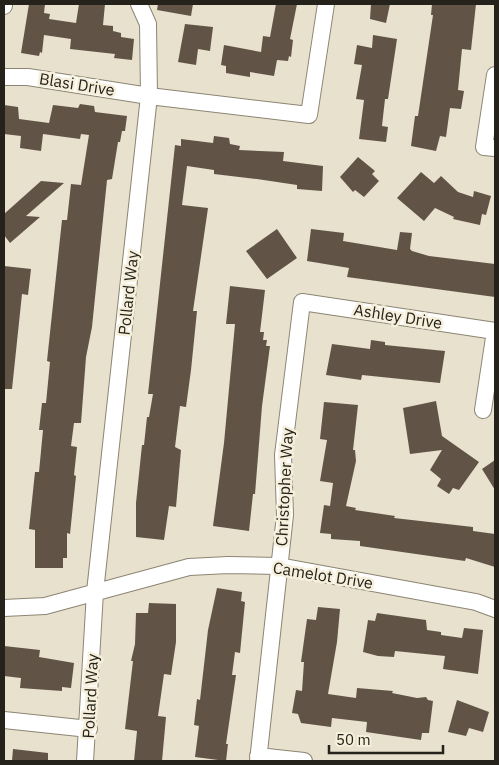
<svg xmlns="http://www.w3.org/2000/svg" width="499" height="765" font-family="'IBM Plex Sans',sans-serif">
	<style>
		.building { fill: #615446 }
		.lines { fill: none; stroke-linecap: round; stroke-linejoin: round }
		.minor-casing { stroke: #8c8573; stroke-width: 18 }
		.minor { stroke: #fff; stroke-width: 16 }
		.labels { text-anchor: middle; stroke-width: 5; stroke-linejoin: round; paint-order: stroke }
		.street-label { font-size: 16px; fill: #25221b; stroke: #f5efdb }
	</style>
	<rect width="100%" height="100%" fill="#e8e1ce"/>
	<!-- building -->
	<path class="building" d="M29,4H45L44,13L50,14L49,19L76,23L79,4H105L103,25L113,26V31L121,33V37L134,39L132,60L114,58L115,54L70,49L71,39L44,35L42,53L40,52L39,56L21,53Z
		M158,4H193L191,16L157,10Z
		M276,4H297L290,39L293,40L291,57L289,56L288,61L277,60L274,76L250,72V77L226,73V66L221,65L224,45L261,52L263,36L270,37Z
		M371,4H390L386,23L370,19Z
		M432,4H476L471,50L462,49L458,90L464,91L461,109L450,108L446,137L440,136L436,151L411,146L415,116H418L433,15H431Z
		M185,24L213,27L210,51L198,49L196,65L178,62Z
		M373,35L397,39L388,99H385L382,126L388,127L386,142L359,139L364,100L356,99L362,65L354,64L357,45L372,48Z
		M80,104L94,106L95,112L127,116L125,131H122L120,142H118L112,179L107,180L92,327L86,357L81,423H74L71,446L77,447L74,475L76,476L70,534L67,533V558H63V568H35V530L29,529L35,472H39L43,430H39L42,403H46L50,362L47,361L62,220H67L71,184L81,185L89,135L81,134L80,139L43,134L41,151L20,148L21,136L4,134V105L18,107L19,119L49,123L53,105L78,108Z
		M214,136L229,138L230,144L240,146L239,150L284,152L283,161L323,166L322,191L297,189V185L257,179L214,174V170L187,166L182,205L208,208L193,311H197L191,370L186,407L180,406L175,447L181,450L176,507L169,506L164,540L136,537V503L142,445H144L147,417H149L153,394H148L150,376L175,145L181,146V139L213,143Z
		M358,157L375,171L372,174L379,181L364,197L355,190L353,192L340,177Z
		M421,172L434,183L441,176L458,192L473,197L474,191L491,196L486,215L482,214L480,225L453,219L454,217L435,208L424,221L397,198Z
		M41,181L64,183L26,216L40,217L10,243L4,235V214Z
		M277,229L297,258L267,279L246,251Z
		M311,229L344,233L343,241L397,250L400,232L412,233L410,249L412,251L429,256L495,264V297L347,277L349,268L307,261Z
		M4,266L31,269L28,295L22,294L12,389H4Z
		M230,286L265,290L260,332H264L263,340H267L266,346H270L262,406L255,494H253L249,531L213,526L224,443L235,324H226Z
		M371,340L385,342V345L445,351L440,383L362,375L361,380L326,375L332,344L370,349Z
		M436,401L442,436L479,462L459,490L453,488L449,494L437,486L441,479L430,470L442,450L410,454L403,408Z
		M324,402L358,405L353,450H355L356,461L346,506L356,508L355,510L395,516L394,518L473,527V531L495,534V567L466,558L465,561L360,546V541L331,539V534L320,533L324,505L330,506L333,483L320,481L327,440L320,439Z
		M495,460V490L482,469Z
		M217,588L242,592L241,601L245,602L240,653L235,652L232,675H236L226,744H228L226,761L195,757L199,726L194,725L197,699L200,700L208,630Z
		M149,603L176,604V642L171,675L164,674L158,716L166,717L162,761H134L137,731L125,729L133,661H131L135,644L136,613H148Z
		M318,607L340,609L337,642L328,694L356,698L357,688L393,691L392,693L417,698L426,697L428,700L433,701L429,733H422L421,740L366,732L367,722L332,718L331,727L301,723L298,714L292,713L296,690L302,691L304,662H301L307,619L316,620Z
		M377,613L426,620L427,630L441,632V635L462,638L464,628L483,630L478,674L443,669L445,656L395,651L394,657L378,656L363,652L368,620L375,621Z
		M4,646L40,650L39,657L74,663L71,688L62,687V691L20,688L21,678L4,676Z
		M457,700L489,712L483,732L469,728L466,736L448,732Z
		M13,749L48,753V761H12Z"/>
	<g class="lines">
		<defs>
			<path id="minor" d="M4,6V4
				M495,75L484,147L495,148
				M4,77H28L149,96L309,115L326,4
				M483,410L495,331
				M4,608L45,606L189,567L228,565L279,566L476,602L495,609
				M4,720L89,729
				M258,756L304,761
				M85,761L95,592L149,96L148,24L139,4
				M258,761L285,515L283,455L302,302L495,331"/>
		</defs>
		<!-- minor casing -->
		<use href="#minor" class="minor-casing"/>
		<!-- minor -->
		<use href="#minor" class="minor"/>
	</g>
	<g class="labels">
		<!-- street labels -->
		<g class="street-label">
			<text transform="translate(77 84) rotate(9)" y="6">Blasi Drive</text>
			<text transform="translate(128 293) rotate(-84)" y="6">Pollard Way</text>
			<text transform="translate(398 316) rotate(9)" y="6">Ashley Drive</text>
			<text transform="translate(284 487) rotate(-87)" y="6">Christopher Way</text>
			<text transform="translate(323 575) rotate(9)" y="6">Camelot Drive</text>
			<text transform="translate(90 696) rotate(-87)" y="6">Pollard Way</text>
		</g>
	</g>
	<!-- border -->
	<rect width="499" height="765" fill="none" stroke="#25221b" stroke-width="10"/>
	<!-- scale -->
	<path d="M329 745v8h114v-8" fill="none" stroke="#25221b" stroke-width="2.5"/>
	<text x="336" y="745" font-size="15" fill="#25221b" stroke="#f5efdb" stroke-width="4" paint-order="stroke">50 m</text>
</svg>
